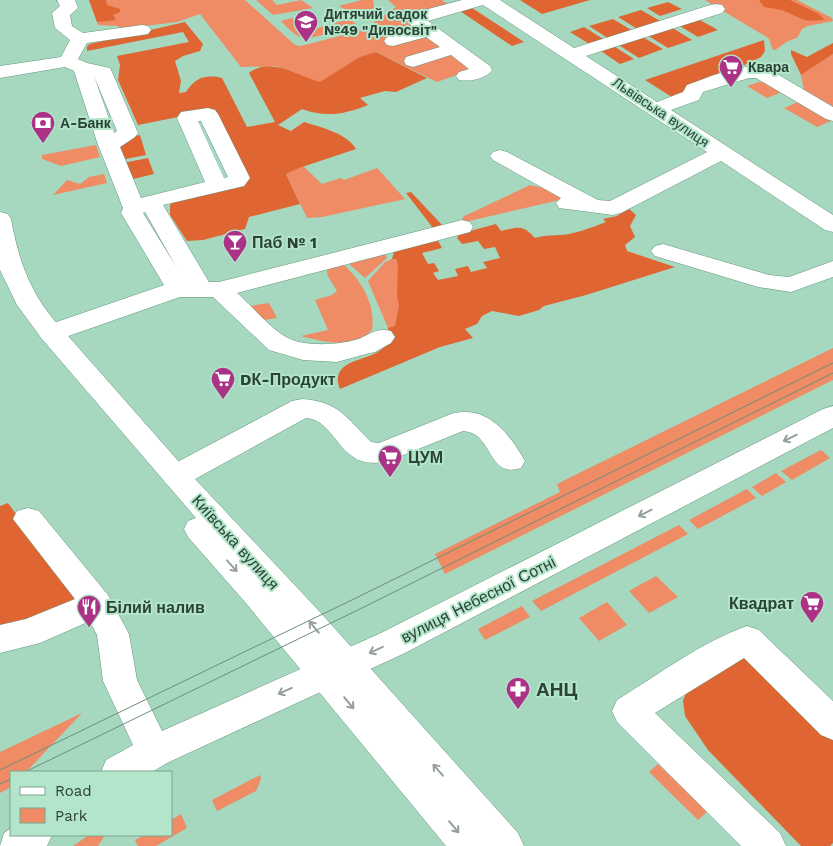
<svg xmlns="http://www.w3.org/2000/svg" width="833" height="846" font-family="'Work Sans',sans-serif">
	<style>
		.green { fill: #ef8b65 }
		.forest { fill: #df6632 }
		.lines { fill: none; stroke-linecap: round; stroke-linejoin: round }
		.minor-casing { stroke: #65957d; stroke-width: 1 }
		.major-casing { stroke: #65957d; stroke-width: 1 }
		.minor { fill: #fff; fill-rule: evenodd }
		.major { fill: #fff; fill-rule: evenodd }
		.tram { stroke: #6a8e7b; stroke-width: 1 }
		.oneway { stroke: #96a09b }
		.labels { text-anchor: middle; stroke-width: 4; stroke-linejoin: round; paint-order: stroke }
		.far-poi-label { font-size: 14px; font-weight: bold; fill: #2d4237; stroke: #b2e5ca; text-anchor: start }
		.far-street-label { font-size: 14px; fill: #2d4237; stroke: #b2e5ca }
		.poi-label { font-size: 16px; font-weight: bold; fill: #2d4237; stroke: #b2e5ca; text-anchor: start }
		.street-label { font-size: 16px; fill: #2d4237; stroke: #b2e5ca }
		.near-poi-label { font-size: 19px; font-weight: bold; fill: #2d4237; stroke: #b2e5ca; text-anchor: start }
	</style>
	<rect width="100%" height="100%" fill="#a5d8be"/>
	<!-- green -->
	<path class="green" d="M89,0H245L295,45L301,46L363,30L396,7L388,0H442L449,5L405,20L447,52L473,69L437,82L376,52L326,87L276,66L241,67L200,14L177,22L120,29L118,26L98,25Z
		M256,0H272L277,5L301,0L313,8L273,15Z
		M362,0H373L374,8L354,14L339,6Z
		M705,0H797L832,18L833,21L808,26L802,29L797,38L788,41L775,50H773L769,39L765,36Z
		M292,18L307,31L349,19L356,24C342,28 313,41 300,37C293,34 286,26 281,21Z
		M833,54V113L805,96L801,75Z
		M759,82H765L782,92L767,98L747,86Z
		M798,102L831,121L817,127L784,108Z
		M96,145L100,157L61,166L42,159V155Z
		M303,166L322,184L341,178L344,180L377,168L405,199L322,217L307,218L286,174Z
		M104,174L107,183L53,195L67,180L80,184L89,177Z
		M530,185L552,190L568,198L465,222L461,221L464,216L471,213Z
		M384,253L387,258L365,278L348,263Z
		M392,259H396L398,263L400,306L395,326L390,329L388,328L368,281L385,262Z
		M343,264C361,280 376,304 372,330C353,350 324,342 301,336L328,330L315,300L332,295L337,291C333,282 323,275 329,266Z
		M269,303L277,318L264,320L249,306Z
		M833,348V380L445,574L435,554L560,492L557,484Z
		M821,450L830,458L792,480L781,471Z
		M776,473L786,482L762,496L752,487Z
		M747,489L756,498L698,529L689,520Z
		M679,525L688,534L541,611L532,601Z
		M656,576L678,597L649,613L629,591Z
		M607,602L627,625L599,641L579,618Z
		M522,606L530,617L485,640L478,629Z
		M82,713L26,772H11V787L0,793V752Z
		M658,764L707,812L698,820L649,772Z
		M260,775L261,779L256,791L217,811L212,800Z
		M181,814L187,828L156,846H138L135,840L144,835H171V820Z
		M89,835H105L98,846H73Z"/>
	<!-- forest -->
	<path class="forest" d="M89,0H106L107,5L120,9V12L113,15L116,20L97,22Z
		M520,0H590L542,14Z
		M759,0H790L819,14L825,20L809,21L802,19L782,10L764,7Z
		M668,2L682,9L660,16L647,8Z
		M469,6L524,42L512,46L457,9Z
		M641,10L662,22L639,30L618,17Z
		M613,19L633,31L609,39L589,26Z
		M698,19L718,30L698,37L678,25Z
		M185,22L203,44L200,51L183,56L175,61L181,81L179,93L186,92C195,78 205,74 222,78L247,127L275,122L249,73C271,56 296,76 320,82L360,57L376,52L427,78L396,92L385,91L360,98L368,105C346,114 325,118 302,109L278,125L291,131L304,122C320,127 347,133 356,149L299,168L286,174L300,204L249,217L245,229L203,240L187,241L170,215V205L174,200L237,186L212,113L188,115L138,125L118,80L120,65L117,56L189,42L183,32L87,51V46L90,44Z
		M584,27L605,40L591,45L570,32Z
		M671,27L692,40L668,48L647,35Z
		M641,36L663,49L639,58L617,44Z
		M764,40L765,51L761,57L675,99L645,80Z
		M833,43V54L801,75L791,54V50L807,57Z
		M612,45L634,59L620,64L598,49Z
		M140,135L146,155L121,160L117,146L124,138Z
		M148,158L154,174L129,180L123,163Z
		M411,192L442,225L433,228L406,193Z
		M628,208L636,215L630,226L635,237L625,245L627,251L675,267L586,295L544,306L539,310L519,316L492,311L482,316L477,324L465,329L473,338L440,347L340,389C339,386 337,381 338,377C341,356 382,361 388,340C388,337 388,331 388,328L395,326L399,305L397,296L398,264L396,259H392L394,252L400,248L438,241L442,248L422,253L428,264L434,263L439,271L433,273L438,280L458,276L455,269L468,266L471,272L487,268L483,262L500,258L495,247L484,249L478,241L462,244L457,238L459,234L496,224L501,231C518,227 523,224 535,238C545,235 549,236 559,235C572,235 593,227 606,222L603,219L617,216Z
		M8,503L80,603L0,635V506Z
		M743,654L833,734V843L830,846H801L708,750L685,716L683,700L690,686Z"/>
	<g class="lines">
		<defs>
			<path id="minor" d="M57,0H75L78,8L70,15L72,26L83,33L142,25L148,26L151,30L148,34L142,35L87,43L78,59L87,63L110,68L112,72L138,133L135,137L120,147L141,198L205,182L177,118L181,112L208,108L215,110L218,114L250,178L244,186L163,205L209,282H219L462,220L470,222L473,227L470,232L237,293C253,307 268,326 286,337C302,347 338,345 355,340C369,336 375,327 391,331L395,337L391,343L375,352L366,354L337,362L303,360L269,350L213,297H180L60,339L51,341L42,339L38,333L42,327L164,285L121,213L123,208L97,142L74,71L65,67L0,78V66L61,57L70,40L55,28L52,13L60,6ZM94,76L117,131L114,133ZM198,121H201L228,177L224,178ZM145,212L177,268L143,213Z
				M462,0H500L574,48L710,5L716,4L722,5L725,9L722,13L586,56L657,102L683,92L687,85C711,77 741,62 767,68L833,107V121L826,119L756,78H749L703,92L699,100L671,110L833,215V232L825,230L721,161L621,213L613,215L559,208L556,203L561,198L493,160L490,156L493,152L500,150L507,152L598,200L610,201L707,152L483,5L428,21L490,66L492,70C486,79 469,82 459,80L456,76L459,72L469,69L451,55L413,67L406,65L404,61L406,57L440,47L426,37L393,46L387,45L384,41L387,37L415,29L408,22L417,12Z
				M663,244L769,275L789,277L833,261V277L791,292L758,287L655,256L651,251L655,246Z
				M302,399C338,401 347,418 371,442L379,443L451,414C487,404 509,433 525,461L521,468C487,479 494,433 463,431L391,460C338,476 339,420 306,418L186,484L176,487L166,484L162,476L166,468L292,401Z
				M833,406V428L405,653L167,763L152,772H101L106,760L133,745L103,681L97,635L90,621L40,643L0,653V625L26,619L75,599L13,519L17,511L28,508L39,511L108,595L129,634L137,680L162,731L381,633L823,409Z
				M747,626L759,630L833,701V740L821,735L744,658L655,713L780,833L786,846H741L617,722L612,711L617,700C658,675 701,642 747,626Z
				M11,828V835H52L47,846H0L4,833Z"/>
			<path id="major" d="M0,212L8,214L11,219C18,258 29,290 54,320L180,463L319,611L518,833L524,846H446L245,602L188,537L184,529L188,521L196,518L42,339L17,305L0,270Z"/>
		</defs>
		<!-- minor casing -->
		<use href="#minor" class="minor-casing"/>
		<!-- major casing -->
		<use href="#major" class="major-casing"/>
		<!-- minor -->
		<use href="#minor" class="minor"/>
		<!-- major -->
		<use href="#major" class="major"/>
		<!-- tram -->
		<path class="tram" d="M0,770L360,596L833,363
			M25,772L364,607L833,373
			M0,784L11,779"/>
	</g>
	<!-- one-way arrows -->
	<defs><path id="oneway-shaft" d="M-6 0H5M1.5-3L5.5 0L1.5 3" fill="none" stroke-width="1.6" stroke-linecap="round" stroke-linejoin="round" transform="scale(1.25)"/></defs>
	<g class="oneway">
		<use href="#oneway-shaft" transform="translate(790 438) rotate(153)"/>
		<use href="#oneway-shaft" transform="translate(645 513) rotate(153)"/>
		<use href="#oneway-shaft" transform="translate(232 566) rotate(48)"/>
		<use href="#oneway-shaft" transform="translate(314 627) rotate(-130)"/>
		<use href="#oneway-shaft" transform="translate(376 650) rotate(155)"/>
		<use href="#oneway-shaft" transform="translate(285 691) rotate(156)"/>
		<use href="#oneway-shaft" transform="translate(349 703) rotate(50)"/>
		<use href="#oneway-shaft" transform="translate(438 770) rotate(-131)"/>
		<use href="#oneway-shaft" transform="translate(454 827) rotate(50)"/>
	</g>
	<!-- icons -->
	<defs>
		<symbol id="school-pin" viewBox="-11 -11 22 30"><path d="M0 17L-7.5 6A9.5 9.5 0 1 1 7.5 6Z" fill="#ab3287" stroke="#b2e5ca"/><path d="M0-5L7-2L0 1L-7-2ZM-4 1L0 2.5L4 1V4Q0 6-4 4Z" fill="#fff"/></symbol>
		<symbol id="supermarket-pin" viewBox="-11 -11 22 30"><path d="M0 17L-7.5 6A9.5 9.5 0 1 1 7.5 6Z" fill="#ab3287" stroke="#b2e5ca"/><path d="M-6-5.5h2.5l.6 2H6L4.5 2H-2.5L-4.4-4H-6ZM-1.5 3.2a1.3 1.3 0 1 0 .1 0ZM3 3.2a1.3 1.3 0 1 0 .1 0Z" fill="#fff"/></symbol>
		<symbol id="bank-pin" viewBox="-11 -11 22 30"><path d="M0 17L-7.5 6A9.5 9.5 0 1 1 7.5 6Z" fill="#ab3287" stroke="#b2e5ca"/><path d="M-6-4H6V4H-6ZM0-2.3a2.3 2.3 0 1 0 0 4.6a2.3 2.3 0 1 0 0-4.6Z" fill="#fff"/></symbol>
		<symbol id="bar-pin" viewBox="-11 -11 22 30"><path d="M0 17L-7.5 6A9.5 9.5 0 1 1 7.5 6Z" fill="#ab3287" stroke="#b2e5ca"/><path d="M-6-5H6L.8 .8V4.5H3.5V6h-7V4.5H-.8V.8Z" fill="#fff"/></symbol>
		<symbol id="restaurant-pin" viewBox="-11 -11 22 30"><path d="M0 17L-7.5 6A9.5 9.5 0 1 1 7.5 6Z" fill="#ab3287" stroke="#b2e5ca"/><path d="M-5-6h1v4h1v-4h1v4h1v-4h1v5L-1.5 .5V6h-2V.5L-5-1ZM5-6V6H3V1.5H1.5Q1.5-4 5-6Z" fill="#fff"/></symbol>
		<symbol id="pharmacy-pin" viewBox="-11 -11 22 30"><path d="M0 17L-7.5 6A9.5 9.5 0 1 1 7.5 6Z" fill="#ab3287" stroke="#b2e5ca"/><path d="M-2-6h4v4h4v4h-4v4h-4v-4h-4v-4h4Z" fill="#fff"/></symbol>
	</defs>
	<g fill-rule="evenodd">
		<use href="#school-pin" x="292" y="8" width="28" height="38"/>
		<use href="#supermarket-pin" x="717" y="53" width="28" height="38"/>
		<use href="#bank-pin" x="29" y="109" width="28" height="38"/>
		<use href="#bar-pin" x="221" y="228" width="28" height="38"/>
		<use href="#supermarket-pin" x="209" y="365" width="28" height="38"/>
		<use href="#supermarket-pin" x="376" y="443" width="28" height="38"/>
		<use href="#supermarket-pin" x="798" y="589" width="28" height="38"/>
		<use href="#restaurant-pin" x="75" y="593" width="28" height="38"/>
		<use href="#pharmacy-pin" x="504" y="675" width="28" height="38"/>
	</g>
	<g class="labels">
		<!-- far-poi labels -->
		<g class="far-poi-label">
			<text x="324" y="19">Дитячий садок<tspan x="324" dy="16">№49 "Дивосвіт"</tspan></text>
			<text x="748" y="72">Квара</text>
			<text x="60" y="128">А-Банк</text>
		</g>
		<!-- far-street labels -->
		<g class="far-street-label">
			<text transform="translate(661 112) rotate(34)" y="5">Львівська вулиця</text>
		</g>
		<!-- poi labels -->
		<g class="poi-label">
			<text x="252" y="248">Паб № 1</text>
			<text x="240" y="385">DК-Продукт</text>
			<text x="408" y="463">ЦУМ</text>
			<text x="794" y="609" text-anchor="end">Квадрат</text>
			<text x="106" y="613">Білий налив</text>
		</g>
		<!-- street labels -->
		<g class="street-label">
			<text transform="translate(236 542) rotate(48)" y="6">Київська вулиця</text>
			<text transform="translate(478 599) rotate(-27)" y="6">вулиця Небесної Сотні</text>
		</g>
		<!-- near-poi labels -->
		<g class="near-poi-label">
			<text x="536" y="696">АНЦ</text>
		</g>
	</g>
	<!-- legend -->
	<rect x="10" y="771" width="162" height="65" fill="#b2e5ca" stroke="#7da48f"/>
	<rect x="20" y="787" width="25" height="8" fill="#ffffff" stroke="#7da48f"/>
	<text x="55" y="796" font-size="15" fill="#2d4237">Road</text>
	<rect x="20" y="808" width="25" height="15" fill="#ef8b65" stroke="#7da48f"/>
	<text x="55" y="821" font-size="15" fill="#2d4237">Park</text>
</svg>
